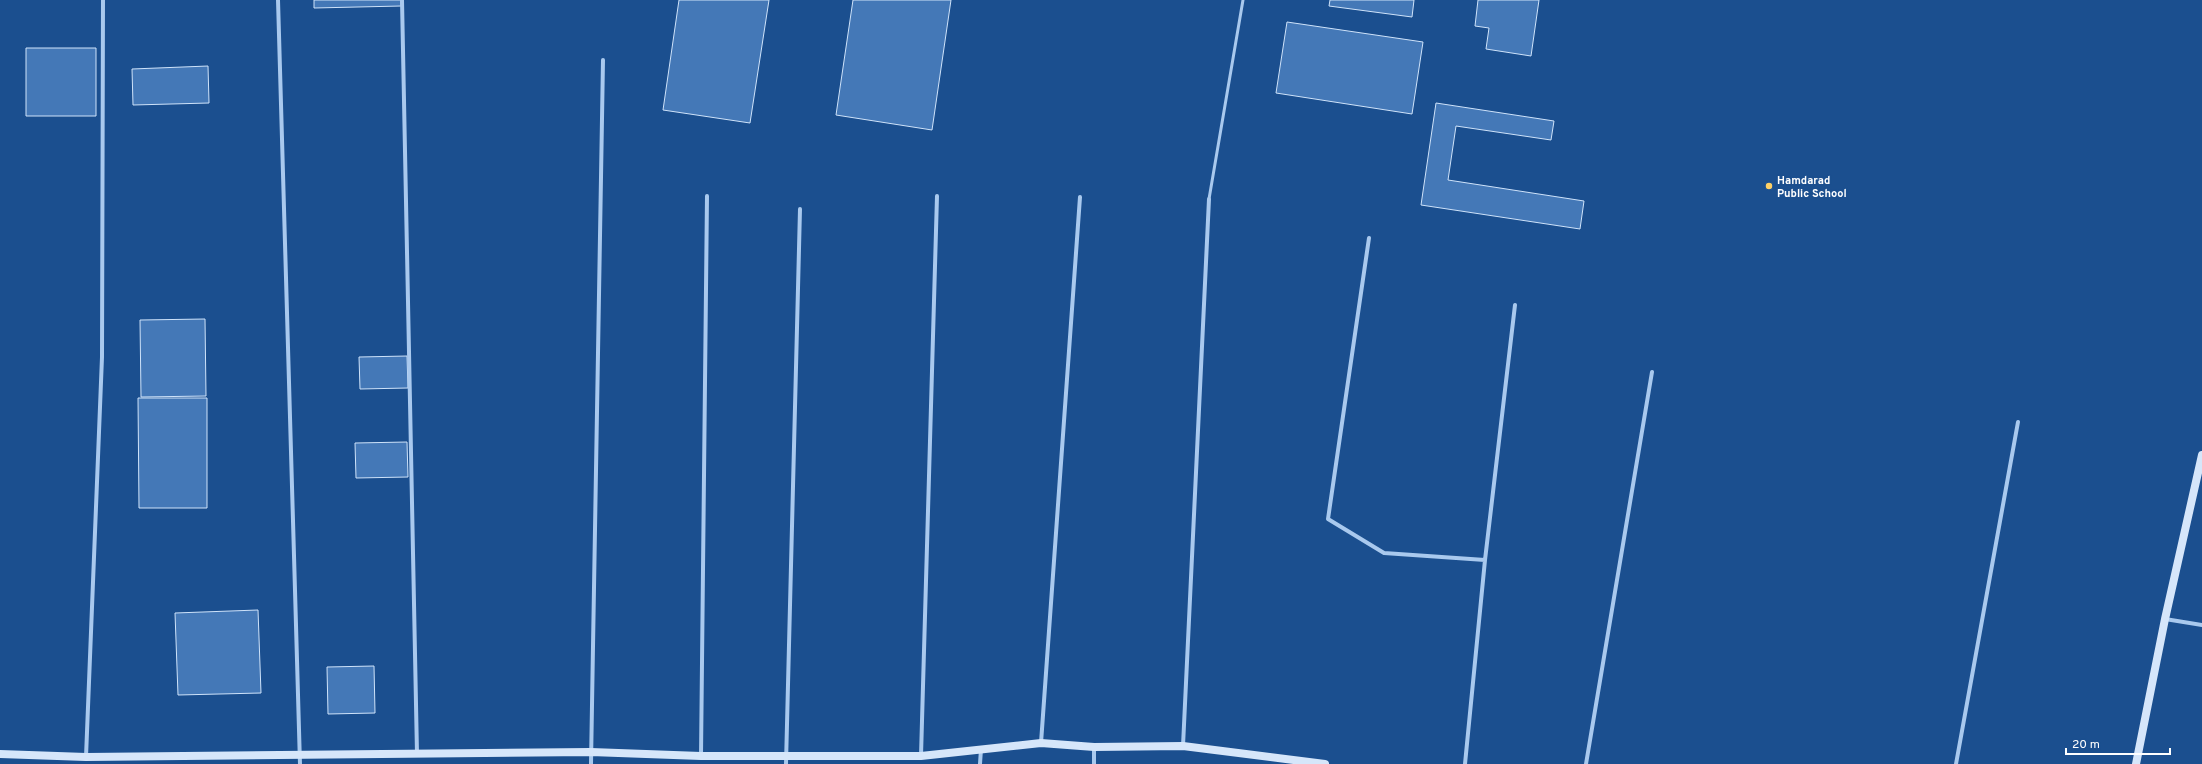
<svg xmlns="http://www.w3.org/2000/svg" width="2202" height="764" font-family="Overpass,sans-serif">
	<style>
		.building { fill: #4478b7; stroke: #cfe3fa }
		.lines { fill: none; stroke-linecap: round; stroke-linejoin: round }
		.lane { stroke: #a9c9ee; stroke-width: 3 }
		.street { stroke: #a9c9ee; stroke-width: 4 }
		.secondary { stroke: #d6e6fa; stroke-width: 8 }
		.poi-dot { fill: #ffd166; stroke: #1b4f8f; stroke-width: 1.5 }
		.labels { text-anchor: middle; stroke-width: 3.5; stroke-linejoin: round; paint-order: stroke }
		.poi-label { font-size: 11px; font-weight: bold; fill: #fff; stroke: #1b4f8f; text-anchor: start }
	</style>
	<rect width="100%" height="100%" fill="#1b4f8f"/>
	<!-- building -->
	<path class="building" d="M314,0H401V6L314,8Z
		M679,0H769L750,123L663,110Z
		M853,0H951L932,130L836,115Z
		M1330,0H1414L1412,17L1329,6Z
		M1478,0H1539L1531,56L1486,49L1489,28L1475,26Z
		M1287,22L1423,42L1412,114L1276,93Z
		M26,48H96V116H26Z
		M208,66L209,103L133,105L132,69Z
		M1436,103L1554,121L1551,140L1456,126L1448,180L1584,201L1580,229L1421,205Z
		M205,319L206,396L141,397L140,320Z
		M407,356L408,388L360,389L359,357Z
		M138,398H207V508H139Z
		M407,442L408,477L356,478L355,443Z
		M258,610L261,693L178,695L175,613Z
		M374,666L375,713L328,714L327,667Z"/>
	<g class="lines">
		<!-- lane -->
		<path class="lane" d="M1209,199L1243,0"/>
		<!-- street -->
		<path class="street" d="M278,0L300,764
			M402,0L417,754
			M1369,238L1328,519L1384,553L1485,560
			M2165,619L2202,625
			M1041,743L1080,197
			M1183,746L1209,199
			M701,756L707,196
			M921,756L937,196
			M86,757L102,357L103,0
			M591,764L603,60
			M786,764L800,209
			M980,764L981,749
			M1094,764V747
			M1465,764L1485,560L1515,305
			M1586,764L1652,372
			M1956,764L2018,422"/>
		<!-- secondary -->
		<path class="secondary" d="M0,754L86,757L591,752L701,756H921L1041,743L1094,747L1183,746L1325,764
			M2136,764L2165,619L2202,455"/>
	</g>
	<!-- markers -->
	<circle class="poi-dot" cx="1769" cy="186" r="4"/>
	<g class="labels">
		<!-- poi labels -->
		<g class="poi-label">
			<text x="1777" y="184">Hamdarad<tspan x="1777" dy="13">Public School</tspan></text>
		</g>
	</g>
	<!-- scale -->
	<path d="M2066 748v6h104v-6" fill="none" stroke="#ffffff" stroke-width="2"/>
	<text x="2072" y="748" font-size="12" fill="#ffffff" stroke="#1b4f8f" stroke-width="3" paint-order="stroke">20 m</text>
</svg>
